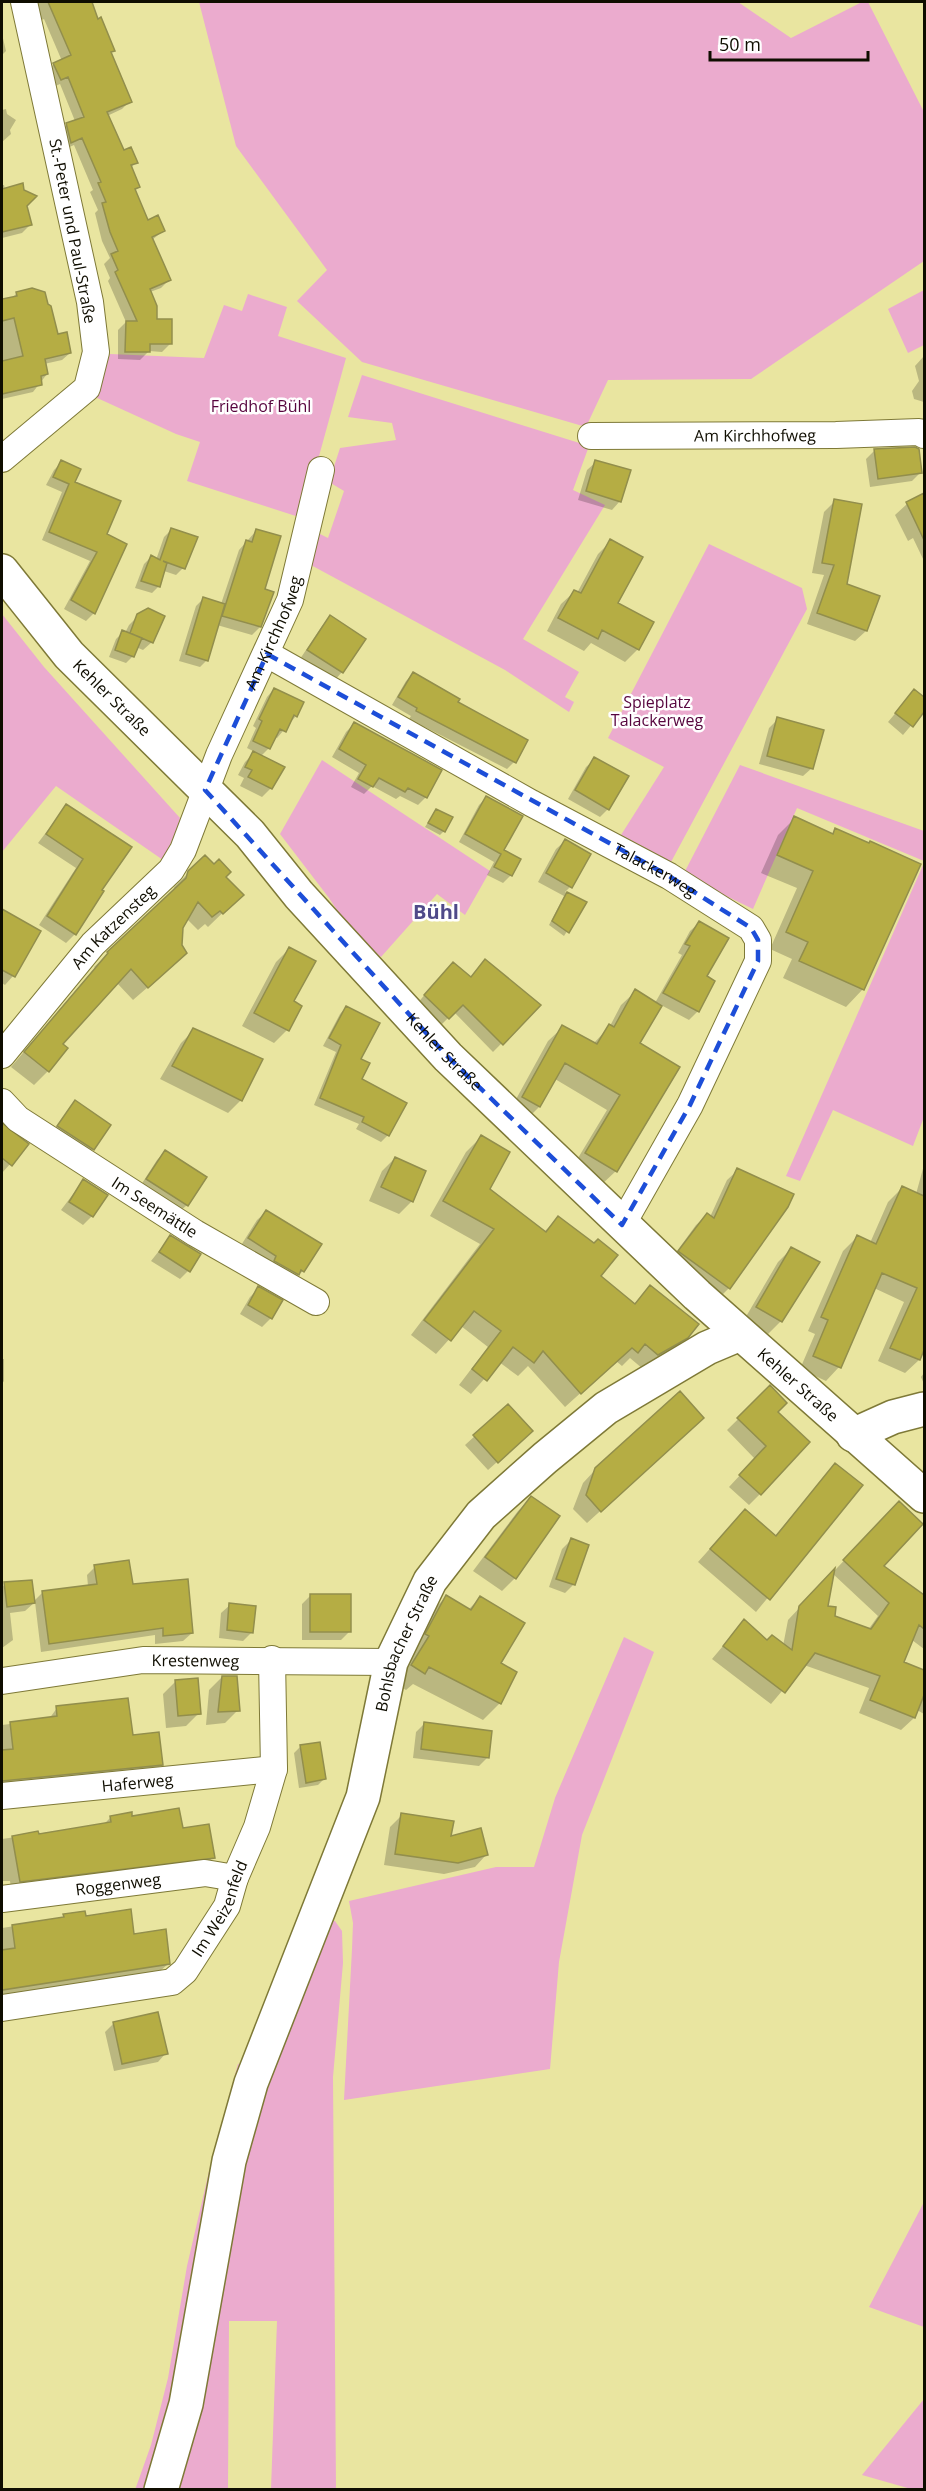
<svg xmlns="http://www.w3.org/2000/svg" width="926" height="2491" font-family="'Open Sans',sans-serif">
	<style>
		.green { fill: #ebabce }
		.shadow { fill: #0003; fill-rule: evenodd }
		.building { fill: #b5ad44; stroke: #928e4c; stroke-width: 1.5 }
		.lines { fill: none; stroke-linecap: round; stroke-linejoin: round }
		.street-casing { stroke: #7e7937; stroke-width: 28 }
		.secondary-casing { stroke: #7e7937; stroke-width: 36 }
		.primary-casing { stroke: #7e7937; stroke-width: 36 }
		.street { stroke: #fff; stroke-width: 26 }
		.secondary { stroke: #fff; stroke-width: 33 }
		.primary { stroke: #fff; stroke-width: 33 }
		.marked { fill: none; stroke: #1d4ed8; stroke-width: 4.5; stroke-dasharray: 12 8; stroke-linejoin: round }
		.labels { text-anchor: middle; stroke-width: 5; stroke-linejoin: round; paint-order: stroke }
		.street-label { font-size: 16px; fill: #0f0d00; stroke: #fff }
		.park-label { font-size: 16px; fill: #57053e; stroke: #fff }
		.quarter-label { font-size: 20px; font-weight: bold; fill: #4f4a89; stroke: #fff }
	</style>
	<rect width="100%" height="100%" fill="#e9e5a0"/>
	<!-- green -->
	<path class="green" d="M199,2H738L791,38L862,2H868L924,112V261L751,379L608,380L586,427L362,362L297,301L327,270L236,146Z
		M924,290V345L908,353L888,309Z
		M248,294L287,307L278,336L346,358L302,518L187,481L200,442L176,434L95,397L110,354L204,358L224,305L242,311Z
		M362,375L589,446L573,490L605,505L523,639L579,672L565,697L574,702L569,712L505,670L309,564L318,533L328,538L344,491L329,482L340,448L396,440L392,423L348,417Z
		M709,544L802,588L807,609L671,862L621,835L664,767L608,738Z
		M2,614L44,667L180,818L177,830L163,860L56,786L2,852Z
		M322,760L490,871L465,915L437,894L381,957L351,931L329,898L280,834Z
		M740,765L924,831V861L797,808L753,909L683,875Z
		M924,863V1117L913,1146L833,1110L800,1181L786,1176Z
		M624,1637L654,1652L582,1835L559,1962L550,2069L344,2100L352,1949L353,1923L349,1901L496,1867H534L555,1798Z
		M329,1919L335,1921L342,1931L343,1963L333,2077L336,2489H271L277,2321H229L228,2489L169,2490L240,2156Z
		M249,2062L189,2330L148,2489L135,2490L151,2445L168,2378L187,2266L214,2150L238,2064Z
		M924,2202V2327L869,2307Z
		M924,2399V2489H911L862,2475Z"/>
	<!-- shadow -->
	<path class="shadow" d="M37,2H91L97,21L113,50L110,54L130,101L122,109L107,116L123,152L136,162L131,168L139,187L134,191L148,222L163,231L152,240L169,280L161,288L150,292L155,320L170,344L162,352L149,351L140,360L118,359V330L126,322L108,281L110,278L104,264L110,258L102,241L95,213L98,210L90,192L93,190L74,145L63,150L59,133L67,124L75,121L60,84L53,87L46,72L54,64L62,61L44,19L36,22L32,7Z
		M2,34L6,51L2,55Z
		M6,109L7,114L16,120L10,130L11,134L2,142V110Z
		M2,185H4L5,189L26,206L30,225L22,233L2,238Z
		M17,293L70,353L62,360L44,364L47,374L33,392L2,399V301L11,299Z
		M924,356V402L914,399L912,391L919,381L915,366Z
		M875,450L920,473L912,481L870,487L866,459Z
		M62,462L105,535L94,613L86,621L64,609L90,561L42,540L62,492L46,485L54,470Z
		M596,462L620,501L612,510L578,500L587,470Z
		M924,495V561L913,538L908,541L895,515L907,504Z
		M835,501L845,585L878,596L866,631L855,641L807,624L824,575L812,573L824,512Z
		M171,530L183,568L176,575L164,571L159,586L152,593L135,588L144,564L151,557L156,560L164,537Z
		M257,530L263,590L272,592L260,627L252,635L217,625L207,660L200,667L179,661L196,606L203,599L221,604L239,550Z
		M611,541L616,603L652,623L638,649L625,662L591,643L584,651L547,631L561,604L574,592L577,593L598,554Z
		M138,616L152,642L143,650L136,647L133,656L126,663L109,657L116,639L123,632L125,633L129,625Z
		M330,617L342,672L334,681L300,659L322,626Z
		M413,674L456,703L514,762L507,769L409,719L411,716L392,705L406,681Z
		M274,689L296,716L277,738L275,737L269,748L260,757L283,768L271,788L262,797L240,786L244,778L238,775L245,762L255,752L247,748L256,728L253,726L267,697Z
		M914,691L924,699V710L903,735L888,722Z
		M778,719L812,768L803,776L759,764L769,728Z
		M354,724L426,797L418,805L400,796L396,799L372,786L364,794L351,787L359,773L332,757L346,732Z
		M595,759L608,809L600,817L568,799L586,767Z
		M487,797L511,875L503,883L487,875L494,862L459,842L479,805Z
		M66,806L102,891L75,934L66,943L39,925L76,868L38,843Z
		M436,810L444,831L440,835L425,827Z
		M795,818L831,835L836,830L863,989L846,1007L783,978L792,959L770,949L797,888L761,873L778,835Z
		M565,841L570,887L565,892L585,903L564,936L549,925L564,896L538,882L556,849Z
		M205,857L241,895L208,927L205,924L198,930L187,919L182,927L171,967L133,1000L117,983L61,1045L48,1071L34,1085L11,1067L95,968L94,967L173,892L174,887Z
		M5,913L13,976L5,985L2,983V917Z
		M699,923L705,977L713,982L698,1011L689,1020L661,1005L638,1043L616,1171L601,1185L572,1168L607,1110L555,1079L539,1107L525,1121L509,1112L548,1041L563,1027L593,1044L610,1026L621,1005L636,991L655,1003L682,955L678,953L690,931Z
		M289,949L287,1030L274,1043L242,1026L276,962Z
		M444,972L470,978L539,1005L493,1052L454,1012L440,1026L416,1005Z
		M346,1007L359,1060L360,1080L388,1135L381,1142L356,1129L359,1124L314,1105L336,1052L323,1046L340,1014Z
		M194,1030L241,1100L228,1113L160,1079L181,1043Z
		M75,1102L93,1149L84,1158L50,1135Z
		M2,1125L27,1145L2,1173Z
		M481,1137L488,1189L544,1232L558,1218L599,1276L634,1304L650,1287L687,1337L671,1352L643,1369L630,1358L622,1366L616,1361L565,1407L528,1366L518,1376L499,1362L471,1394L459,1385L488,1347L461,1326L436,1354L411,1335L480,1244L430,1216L466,1152Z
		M165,1152L187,1205L178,1213L139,1188L157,1160Z
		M395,1158L412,1201L399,1214L369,1201L382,1171Z
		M924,1165V1346L919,1360L905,1373L878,1361L904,1302L874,1288L839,1367L826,1381L800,1369L815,1334L808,1331L843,1251L857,1237L870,1243L888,1202L902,1188L916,1194Z
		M738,1170L729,1288L719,1298L669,1262L696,1225L707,1215L710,1217L727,1180Z
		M83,1181L92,1216L83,1225L61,1210Z
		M266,1212L303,1271L294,1279L240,1247L257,1220Z
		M170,1237L188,1271L180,1279L151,1261Z
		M791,1249L781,1321L768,1334L744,1320L778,1262Z
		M259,1288L281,1301L271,1318L262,1327L240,1314L250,1297Z
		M2,1359H4V1381L2,1384Z
		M924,1373V1384L921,1377Z
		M770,1388L776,1412L760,1494L749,1505L729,1487L755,1459L727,1430Z
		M508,1406L522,1440L488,1470L465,1445Z
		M689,1431L587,1523L573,1509L583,1483L596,1469Z
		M835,1465L861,1485L756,1612L698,1562L732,1524L774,1537Z
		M531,1498L515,1578L502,1591L473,1571L518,1511Z
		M887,1515L882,1566L924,1596V1649L912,1640L902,1662L924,1671V1714L917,1710L914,1718L901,1730L859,1713L869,1688L804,1665L771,1704L712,1659L744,1621L767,1642L783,1646L788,1620ZM832,1573L878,1616L868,1630L833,1617L826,1607Z
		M571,1540L574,1584L565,1593L549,1587L562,1549Z
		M95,1567L131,1586L192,1633L183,1641L155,1644V1635L41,1652L35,1602L25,1611L10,1613L13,1640L2,1648V1588L5,1584L33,1602L43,1592L88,1586L87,1575Z
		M311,1595L350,1631L341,1640H302V1604Z
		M446,1597L468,1610L480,1598L499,1664L500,1703L483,1720L413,1684L406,1690L395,1683L429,1614Z
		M230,1605L252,1632L243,1641L219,1638L221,1613Z
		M222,1677L238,1710L225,1723L206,1725L209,1690Z
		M176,1681L199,1713L186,1726L166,1728L163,1694Z
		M57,1708L131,1737L162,1764L153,1773L2,1788V1725L49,1719Z
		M425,1723L487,1758L479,1766L413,1758L416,1732Z
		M301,1746L324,1779L318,1785L299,1788L294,1753Z
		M402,1815L449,1838L486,1855L475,1867L444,1874L384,1865L390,1827Z
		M111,1817H131L181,1830L213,1857L205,1866L11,1889L10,1881H2V1839L104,1824Z
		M64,1916L84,1917L133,1936L168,1964L159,1972L2,1996V1928L60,1919Z
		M114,2023L166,2053L158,2062L114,2071L105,2032Z"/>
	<!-- building -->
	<path class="building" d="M48,2H92L98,19L101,17L115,51L111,52L132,102L107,112L124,150L131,147L138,163L131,165L140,187L135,189L148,220L158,215L165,231L152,237L171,280L150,289L157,306V319H172V344H150V352H125L126,321H137L115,272L118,270L111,254L118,251L110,232L102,203L106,202L98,183L101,182L82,138L71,143L66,123L84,117L68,77L61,80L53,63L71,55Z
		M23,183L24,190L37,196L27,206L32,225L2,232V189Z
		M32,288L45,292L48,304L51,306L58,334L67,332L71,353L45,359L48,374L41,376L42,385L2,394V361L23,356L14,318L2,321V299L17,296L16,292Z
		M915,447L919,449L922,473L878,479L874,449Z
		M61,460L81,469L75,482L121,501L107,534L127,544L95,614L71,600L97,552L49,532L69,484L53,477Z
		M595,460L631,470L621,502L586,491Z
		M924,493V540L906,502Z
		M834,499L862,504L847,584L880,596L867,631L817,613L834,565L822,563Z
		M171,528L198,537L185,569L163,561L167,563L160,587L141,581L151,555L160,560Z
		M256,529L281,536L265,589L274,592L261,627L222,616L246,540L252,542Z
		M610,539L643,557L618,603L654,622L639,650L602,630L598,639L558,618L574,590L581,593Z
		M203,597L225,604L208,661L186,654Z
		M148,608L165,616L153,643L130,633L137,614Z
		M330,615L366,639L343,673L307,650Z
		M122,630L142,638L134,657L115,650Z
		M413,672L460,699L458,702L528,740L516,763L416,711L417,708L398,697Z
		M274,688L304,702L297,717L294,715L286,732L280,729L270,749L253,741L262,721L259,719Z
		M914,689L924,697V712L913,727L895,713Z
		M777,717L824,730L813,769L767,756Z
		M354,722L442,770L427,798L408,788L405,792L379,778L373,787L358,779L366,765L339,749Z
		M253,751L285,767L272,789L248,777L252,770L245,767Z
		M594,757L629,776L609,810L575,790Z
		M486,796L523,816L504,850L521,859L512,876L494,867L501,854L465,834Z
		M66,804L132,847L102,890L104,891L76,935L47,916L83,859L46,834Z
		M436,809L453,817L445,832L428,823Z
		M794,816L833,834L835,828L869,843L870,841L921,864L864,990L799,961L808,942L786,932L813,871L777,855Z
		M565,839L591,854L572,888L546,873Z
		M205,855L214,864L219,859L231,872L226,877L244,895L223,914L220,911L212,917L198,902L183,928L182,945L187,953L148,988L131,969L63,1044L68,1048L49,1072L24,1052L108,953L107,952L186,878L188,871Z
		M567,892L587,902L569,933L552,921Z
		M2,909L41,931L15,977L2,970Z
		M699,921L729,938L707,976L715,981L699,1012L663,993L690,946L685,944Z
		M289,947L316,961L294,1001L302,1006L289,1031L254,1013Z
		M485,959L541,1005L503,1045L463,1005L449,1019L424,995L453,962L471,977Z
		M635,989L662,1006L640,1043L680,1067L617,1172L585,1153L620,1095L565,1063L540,1107L522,1097L562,1025L597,1044L609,1024L614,1027Z
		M346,1006L380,1023L361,1059L370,1063L362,1079L407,1103L389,1136L362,1122L364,1117L320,1098L341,1045L329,1038Z
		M193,1028L263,1059L242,1101L172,1066Z
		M75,1100L111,1125L94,1150L57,1126Z
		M2,1123L29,1144L12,1166L2,1158Z
		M481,1135L510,1152L490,1189L546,1232L558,1216L594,1243L598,1239L618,1255L601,1276L635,1304L650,1285L699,1324L688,1338L658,1355L645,1344L638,1353L632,1348L581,1394L543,1351L534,1363L513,1347L487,1381L472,1369L501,1331L474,1311L451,1341L424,1320L494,1229L443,1201Z
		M165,1150L207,1177L188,1206L146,1179Z
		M395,1157L426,1171L413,1202L381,1187Z
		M737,1168L794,1194L788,1207L730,1289L678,1251L707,1213L714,1218Z
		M83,1179L108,1195L93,1217L69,1202Z
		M902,1186L924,1196V1350L920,1360L890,1348L917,1288L882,1273L841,1368L813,1356L828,1320L821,1317L857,1235L876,1244Z
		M266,1210L322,1244L304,1272L301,1270L299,1275L274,1261L276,1256L248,1238Z
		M170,1235L201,1254L190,1272L159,1252Z
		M791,1247L820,1262L782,1322L756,1307Z
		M258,1286L283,1300L272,1319L248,1305Z
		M770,1385L787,1403L778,1412L810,1442L761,1495L739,1475L766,1446L737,1418Z
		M680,1391L704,1418L601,1512L586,1495L595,1468Z
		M508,1404L533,1431L498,1463L473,1435Z
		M835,1463L863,1485L770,1600L710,1549L745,1509L776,1536Z
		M531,1496L560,1516L516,1579L485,1557Z
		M899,1501L923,1524L884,1566L924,1595V1629L919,1625L904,1662L924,1670V1695L915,1718L870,1700L880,1676L815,1653L785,1693L723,1646L744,1619L767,1640L772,1635L792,1650L799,1606L835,1568L828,1606L836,1607L835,1616L871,1629L889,1603L843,1560Z
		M571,1538L589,1545L575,1585L556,1579Z
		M129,1560L133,1584L188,1579L193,1633L163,1636V1628L49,1644L42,1591L97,1584L94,1565Z
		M32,1580L35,1603L7,1607L4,1582Z
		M310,1594H351V1632H310Z
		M446,1595L471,1610L480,1596L525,1623L501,1663L517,1672L501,1704L429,1667L425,1674L411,1665L429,1636L425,1634Z
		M229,1603L256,1606L253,1633L227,1630Z
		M222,1676H237L240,1711L218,1712Z
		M198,1678L201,1714L178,1716L175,1680Z
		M128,1698L133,1735L159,1732L163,1765L2,1781V1750L13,1749L10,1722L57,1716L56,1706Z
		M424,1722L492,1731L489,1758L421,1749Z
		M320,1742L326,1779L306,1783L300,1745Z
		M179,1808L183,1828L209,1824L215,1858L20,1882L12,1836L38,1831L39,1834L111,1822L110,1816L132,1812V1816Z
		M401,1813L454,1821L451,1836L481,1828L488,1855L458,1863L395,1854Z
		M131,1909L134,1934L166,1929L170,1964L2,1990V1950L15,1948L12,1925L64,1917L63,1914L85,1911L86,1916Z
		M158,2012L168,2054L122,2064L113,2022Z"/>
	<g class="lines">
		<defs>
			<g id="street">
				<path id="s1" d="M591,436L836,435L919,432L924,435"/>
				<path d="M2,459L87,388L96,352L90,302L24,2"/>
				<path id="s2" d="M267,654L531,803L669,876L751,928L758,940V961L690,1105L622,1225"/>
				<path id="s3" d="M2,1055L93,944L171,870L183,850L219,755L290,600L321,470"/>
				<path id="s4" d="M2,1102L18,1119L195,1233L316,1302"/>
				<path id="s5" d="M2,1681L143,1660L391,1662"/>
				<path id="s6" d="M2,1796L274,1769"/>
				<path id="s7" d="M2,1899L205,1873L235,1878"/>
				<path id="s8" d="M2,2008L172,1982L185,1971L227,1906L235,1878L257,1827L274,1769L272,1659"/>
			</g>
			<g id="secondary">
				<path d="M853,1435L893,1417L924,1409"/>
				<path id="s9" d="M161,2490L186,2404L229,2161L251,2083L363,1797L391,1662L430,1581L481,1515L545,1458L606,1408L707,1348L740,1334"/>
			</g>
			<g id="primary">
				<path id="s10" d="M2,571L69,655L250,834L299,895L448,1057L697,1295L924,1496"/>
			</g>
		</defs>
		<!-- street casing -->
		<use href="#street" class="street-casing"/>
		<!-- secondary casing -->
		<use href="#secondary" class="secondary-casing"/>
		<!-- primary casing -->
		<use href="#primary" class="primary-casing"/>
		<!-- street -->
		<use href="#street" class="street"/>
		<!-- secondary -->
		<use href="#secondary" class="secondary"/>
		<!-- primary -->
		<use href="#primary" class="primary"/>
	</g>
	<!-- marked area -->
	<path class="marked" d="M267,654L669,876L751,928L758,940V961L690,1105L622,1225L448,1057L205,790Z"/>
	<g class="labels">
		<!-- street labels -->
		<g class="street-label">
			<text transform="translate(73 231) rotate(79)" y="6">St.-Peter und Paul-Straße</text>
			<text dy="6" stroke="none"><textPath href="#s1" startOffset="164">Am Kirchhofweg</textPath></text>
			<text dy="6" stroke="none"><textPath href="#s3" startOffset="510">Am Kirchhofweg</textPath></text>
			<text dy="6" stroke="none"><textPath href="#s10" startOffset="168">Kehler Straße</textPath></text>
			<text dy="6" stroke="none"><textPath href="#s2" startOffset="444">Talackerweg</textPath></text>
			<text dy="6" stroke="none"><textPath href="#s3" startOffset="170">Am Katzensteg</textPath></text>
			<text dy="6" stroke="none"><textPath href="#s10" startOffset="654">Kehler Straße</textPath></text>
			<text dy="6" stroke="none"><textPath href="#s4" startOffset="186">Im Seemättle</textPath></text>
			<text dy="6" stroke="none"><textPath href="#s10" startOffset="1140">Kehler Straße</textPath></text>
			<text dy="6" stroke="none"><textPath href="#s9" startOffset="885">Bohlsbacher Straße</textPath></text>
			<text dy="6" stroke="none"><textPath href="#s5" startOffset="195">Krestenweg</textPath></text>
			<text dy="6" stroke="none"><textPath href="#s6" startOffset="136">Haferweg</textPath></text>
			<text dy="6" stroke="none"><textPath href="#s7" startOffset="117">Roggenweg</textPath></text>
			<text dy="6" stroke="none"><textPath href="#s8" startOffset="261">Im Weizenfeld</textPath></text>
		</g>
		<!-- park labels -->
		<g class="park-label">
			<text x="261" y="412">Friedhof Bühl</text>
			<text x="657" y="708">Spieplatz<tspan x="657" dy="18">Talackerweg</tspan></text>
		</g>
		<!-- quarter labels -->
		<g class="quarter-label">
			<text x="436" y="919">Bühl</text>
		</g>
	</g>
	<!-- border -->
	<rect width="926" height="2491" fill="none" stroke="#0f0d00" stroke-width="6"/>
	<!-- scale -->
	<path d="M710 51v9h158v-9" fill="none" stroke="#0f0d00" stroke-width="3"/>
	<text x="719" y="51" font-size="18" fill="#0f0d00" stroke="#ffffff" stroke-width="4.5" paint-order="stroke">50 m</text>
</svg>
